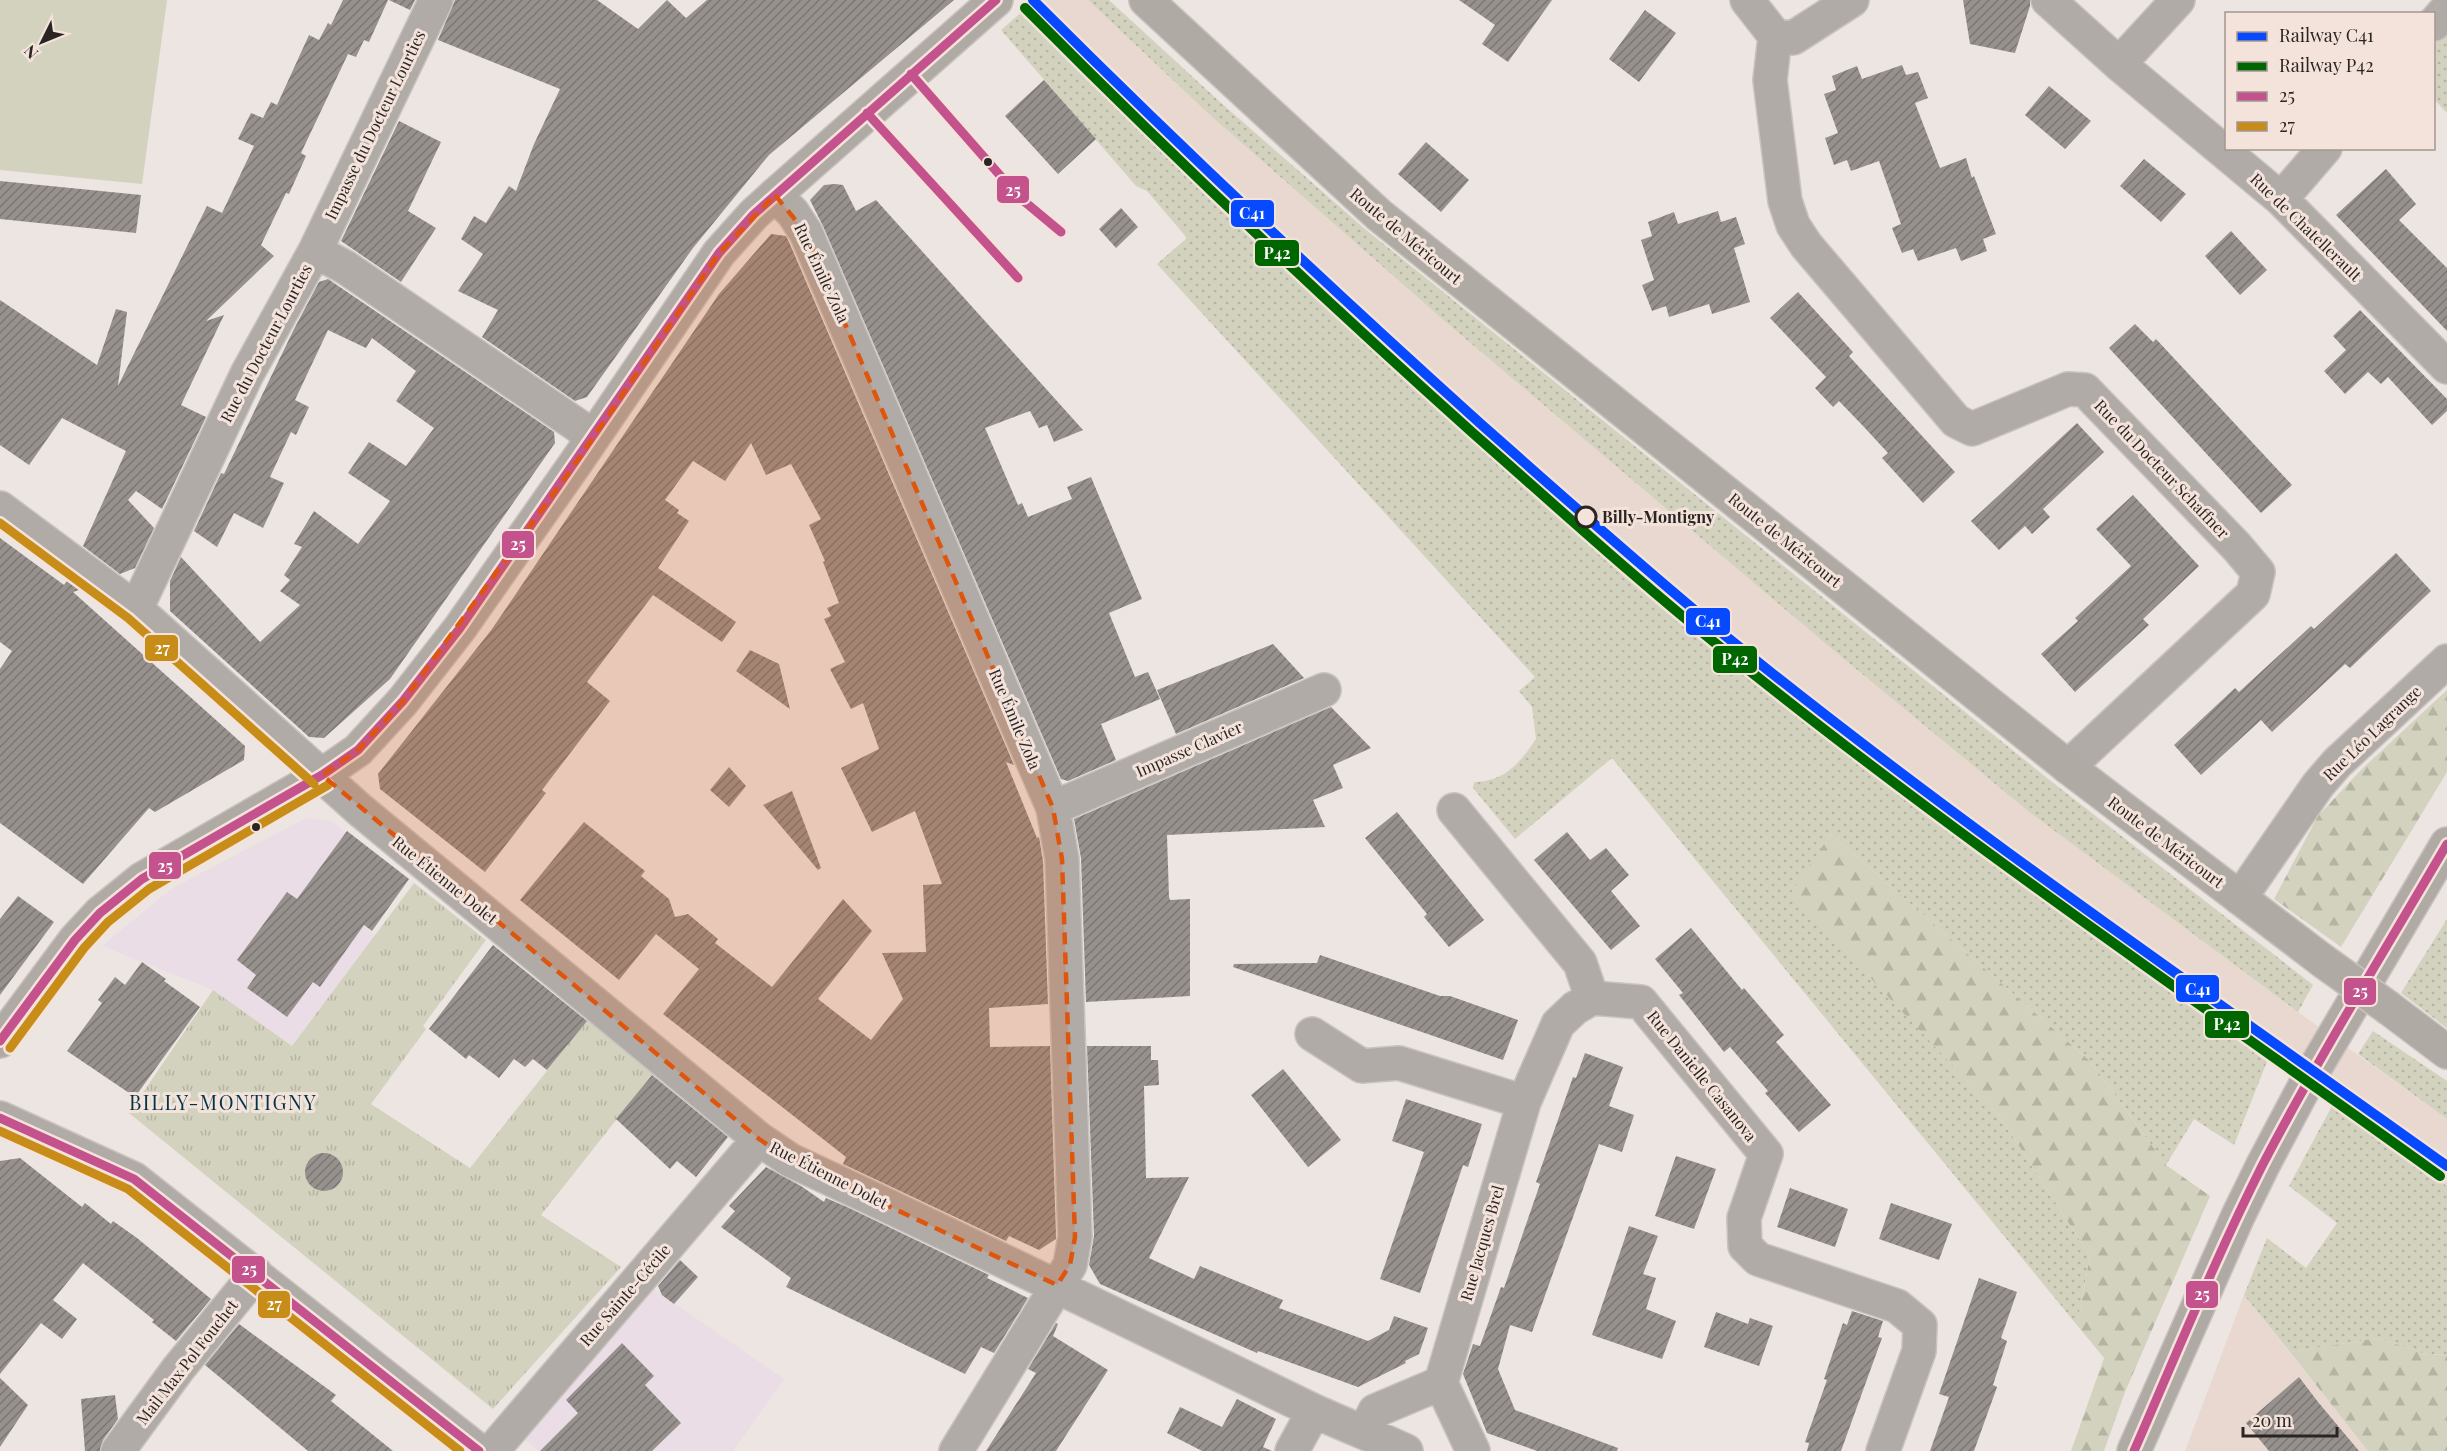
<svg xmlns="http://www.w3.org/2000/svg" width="2447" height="1451" font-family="'Playfair Display',serif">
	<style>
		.commercial { fill: #eadde5 }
		.built { fill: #e9d8d0 }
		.grass { fill: url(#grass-dots) }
		.forest { fill: url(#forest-firs) }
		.park { fill: url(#park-tufts) }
		.pitch { fill: #d2d2be }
		.building { fill: url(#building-hatch) }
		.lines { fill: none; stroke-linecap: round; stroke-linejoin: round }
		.street-casing { stroke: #c9c3bf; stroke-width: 36 }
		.secondary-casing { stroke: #c9c3bf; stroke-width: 36 }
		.street { stroke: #b0aba7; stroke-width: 33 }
		.secondary { stroke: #b0aaa5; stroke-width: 33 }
		.secondary-bridge-casing { stroke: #c9c3bf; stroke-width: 36; stroke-linecap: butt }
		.secondary-bridge { stroke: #b0aaa5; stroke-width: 33 }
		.bus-1-casing { stroke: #f3e3db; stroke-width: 14 }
		.bus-2-casing { stroke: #f3e3db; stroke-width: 14 }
		.bus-1 { stroke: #c4538d; stroke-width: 9 }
		.bus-2 { stroke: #c88d18; stroke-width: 9 }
		.rail-1-casing { stroke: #f3e3db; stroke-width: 15 }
		.rail-2-casing { stroke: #f3e3db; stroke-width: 15 }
		.rail-1 { stroke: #0749ff; stroke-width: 10 }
		.rail-2 { stroke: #060; stroke-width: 10 }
		.marked { fill: #de560d; fill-opacity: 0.2; stroke: #de560d; stroke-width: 4.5; stroke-dasharray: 12 8; stroke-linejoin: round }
		.bus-dot { fill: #2a2422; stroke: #f3e3db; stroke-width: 2 }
		.stop-dot { fill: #f3e3db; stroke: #2a2422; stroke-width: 3 }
		.labels { text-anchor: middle; stroke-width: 6; stroke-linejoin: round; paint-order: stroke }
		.street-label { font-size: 16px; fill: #2a2422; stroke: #f3e3db }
		.stop-label { font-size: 16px; font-weight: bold; fill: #2a2422; stroke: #f3e3db; text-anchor: start }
		.quarter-label { font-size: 20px; letter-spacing: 1.5px; fill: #003446; stroke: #f3e3db }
		.line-badge { stroke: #f3e3db; stroke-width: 2 }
		.badge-label { font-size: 16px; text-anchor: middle; font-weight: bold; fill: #fff }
	</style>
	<defs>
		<pattern id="grass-dots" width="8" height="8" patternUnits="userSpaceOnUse" patternTransform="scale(1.5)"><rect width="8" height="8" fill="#d2d2be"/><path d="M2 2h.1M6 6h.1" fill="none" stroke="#b4b4a3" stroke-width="1.8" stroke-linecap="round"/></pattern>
		<pattern id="forest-firs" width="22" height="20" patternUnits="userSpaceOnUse" patternTransform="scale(1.5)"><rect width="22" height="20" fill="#d2d2be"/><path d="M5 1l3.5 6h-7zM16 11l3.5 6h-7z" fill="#b4b4a3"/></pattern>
		<pattern id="park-tufts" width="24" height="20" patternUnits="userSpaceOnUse" patternTransform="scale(1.5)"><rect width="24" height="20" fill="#d2d2be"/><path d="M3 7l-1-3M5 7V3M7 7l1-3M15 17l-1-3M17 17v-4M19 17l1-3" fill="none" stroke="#b4b4a3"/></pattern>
		<pattern id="building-hatch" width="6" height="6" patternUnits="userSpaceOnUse" patternTransform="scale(1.5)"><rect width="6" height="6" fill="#97918e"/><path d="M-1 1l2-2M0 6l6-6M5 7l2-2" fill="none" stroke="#7b7674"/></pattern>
	</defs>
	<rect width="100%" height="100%" fill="#ede5e1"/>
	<!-- commercial -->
	<path class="commercial" d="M306,818L331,821L383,861L346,913L375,935L292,1046L213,990L102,946L171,889Z
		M654,1289L784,1379L733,1451H538L525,1440Z"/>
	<!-- built -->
	<path class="built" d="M1035,0H1088L1211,116L1447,323L1832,649L2028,811L2298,1012L2447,1119V1186L2028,887L1843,747L1720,650L1563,517L1258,239L1175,160L1025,9Z
		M2244,1295L2368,1451H2185Z"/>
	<!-- grass -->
	<path class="grass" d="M1088,0H1109L1220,102L1365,229L2052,782L2313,985L2298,1012L2028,811L1832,649L1447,323L1211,116Z
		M1025,9L1175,160L1258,239L1563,517L1720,650L1843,747L2028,887L2268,1059L2234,1145L2194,1119L2166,1165L2091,1062L1831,834L1792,893L1999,1115L2090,1256L2077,1325L1612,758L1515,839L1473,788L1474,782C1504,782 1520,763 1536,739L1532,707L1519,691L1535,677L1157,264L1187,238L1147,191L1136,186L1001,30Z
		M2447,29V113L2434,99V45Z
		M2447,919V1028L2401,993Z
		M2373,1031L2447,1081V1119L2358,1054Z
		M2332,1106L2447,1186V1354L2428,1355L2378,1338L2290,1352L2244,1295L2267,1238L2306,1268L2337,1223L2289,1186Z"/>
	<!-- forest -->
	<path class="forest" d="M2447,690V772L2341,947L2274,899L2318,816L2361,770Z
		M1831,834L2091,1062L2166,1165L2210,1196L2125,1392L2104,1451H2071L2104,1358L2077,1325L2090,1256L1999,1115L1791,893Z
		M2378,1338L2428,1355L2447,1354V1451H2368L2290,1352Z"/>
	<!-- park -->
	<path class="park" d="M414,883L486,940L423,1026L426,1029L371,1104L470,1168L588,1019L654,1072L541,1215L621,1267L493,1409L129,1113L213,990L292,1046Z"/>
	<!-- pitch -->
	<path class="pitch" d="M0,0H167L142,184L0,170Z"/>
	<!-- building -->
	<path class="building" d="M343,0H388L369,42L364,40L356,57L348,54L301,153L306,156L289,194L286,193L261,245L274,256L206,321L224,315L181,405L206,417L162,509L136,491L128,500L154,528L135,568L120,574L83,546L126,451L62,418L29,465L0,445V300L97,365L116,309L127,312L118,386L207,206L222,213L254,146L238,139L251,113L263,118L271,102L277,105L309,35L319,40L328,23L331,25Z
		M389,0H415L410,10Z
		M455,0H597L638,29L667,0L686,18L707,0H954L769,155L693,248L587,397L575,401L482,337L498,310L458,291L483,254L461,239L474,216L486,223L509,186L516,191L534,144L560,89L438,40Z
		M1459,0H1552L1508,62L1482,44L1495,25Z
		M1963,0H2030V6L2015,53L1970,44Z
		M1645,10L1676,33L1639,82L1609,59Z
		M1902,65L1906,75L1918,72L1928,98L1915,103L1940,168L1966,158L1972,178L1974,176L1996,234L1983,239L1987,251L1961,261L1956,248L1918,261L1913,249L1902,253L1892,228L1901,224L1879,161L1851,171L1847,160L1834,165L1825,138L1838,133L1824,94L1836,90L1832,76L1857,66L1862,79Z
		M1044,80L1096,139L1058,174L1005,116Z
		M2049,86L2091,121L2065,149L2025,115Z
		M399,121L441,142L408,211L436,228L401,282L341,241Z
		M1426,142L1469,180L1441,212L1398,174Z
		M2144,159L2186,194L2161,222L2120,186Z
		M2386,169L2416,204L2399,220L2447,268V331L2336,215Z
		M0,181L141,195L136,233L0,219Z
		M835,184L843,185L856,211L876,200L1083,430L1054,442L1047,425L1039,428L1030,411L985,428L1018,505L1022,503L1028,517L1072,499L1067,487L1091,477L1142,599L1109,613L1135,677L1148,672L1160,699L1101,724L1116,760L1068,781L1061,779L823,226L810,200L824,185Z
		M1121,208L1138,227L1116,248L1099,229Z
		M1718,211L1721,222L1736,217L1745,244L1734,248L1750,302L1712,314L1709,304L1669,317L1666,306L1652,311L1642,285L1654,280L1641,240L1652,236L1648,222L1674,212L1678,224Z
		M2231,231L2267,270L2240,295L2205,256Z
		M771,234L786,236L789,242L1014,765L1006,762L1037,838L1039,837L1043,861L1048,1004L989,1008L990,1047L1050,1046L1056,1236V1239L1039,1250L1009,1236L1006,1241L843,1164L846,1157L663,1014L699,969L656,934L619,980L520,900L584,822L645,871L641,876L669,899L675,917L688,914L718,939L715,943L772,987L843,899L872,931L818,999L871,1040L903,999L882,953L926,952L923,885L942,884L915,811L872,832L841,768L879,749L863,703L851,709L830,669L845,662L824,619L831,616L827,608L839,603L823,562L825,561L809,525L821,519L791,464L766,475L751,443L725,481L693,461L665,500L679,510L677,513L689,521L658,568L736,622L722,642L653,595L587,682L610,701L542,790L546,793L485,872L380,789L378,774L492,629L719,294Z
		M328,279L554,432L555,443L390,679L324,738L309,737L170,611V581L181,557L260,642L300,605L280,591L290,580L284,575L302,547L294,544L314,511L358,544L390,501L348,473L369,442L406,466L434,428L396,401L416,371L372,338L366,348L328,330L295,400L309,407L296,435L291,432L270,477L284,483L263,528L234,513L217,547L194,531L221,473L224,474L294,329L319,282Z
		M1798,292L1853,352L1849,356L1955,472L1923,503L1882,458L1888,453L1864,427L1839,401L1833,407L1815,388L1826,377L1770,318Z
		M2360,310L2447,399V411L2432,425L2388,377L2381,384L2368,372L2345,394L2324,371L2346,350L2333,336Z
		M2135,324L2153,342L2156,339L2292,485L2261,513L2109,348Z
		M2077,423L2104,452L2043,509L2050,517L2032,534L2025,526L1999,550L1971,521Z
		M2133,495L2199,566L2143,619L2149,625L2075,692L2041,654L2078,621L2075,618L2131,566L2096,529Z
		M0,538L64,585L67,581L79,590L73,592L245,746L244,760L155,812L149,808L83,884L0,823V669L12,651L0,642Z
		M2396,553L2431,591L2350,668L2345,664L2272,732L2261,720L2201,775L2174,745L2235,688L2239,692L2311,626L2314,629Z
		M1273,644L1304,678L1176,734L1157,690Z
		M750,650L779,664L790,709L736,671Z
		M1331,707L1371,748L1333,765L1343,788L1313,800L1325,827L1167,835L1169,897L1170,900L1190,899V996L1086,1002L1081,858L1074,819Z
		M729,767L746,786L729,807L710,790Z
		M792,791L821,868L818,870L763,805Z
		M1397,812L1484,920L1449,947L1424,917L1427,914L1365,838Z
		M347,831L409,879L372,931L364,925L320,987L313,982L287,1017L247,988L256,975L237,960L287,892L297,899Z
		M1567,832L1590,860L1606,848L1629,875L1611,891L1640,926L1611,950L1534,860Z
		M18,896L54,922L0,995V919Z
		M1691,928L1742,990L1744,988L1784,1035L1776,1042L1831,1105L1799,1132L1765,1093L1768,1091L1730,1047L1724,1052L1679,995L1683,993L1655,959Z
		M493,945L587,1021L547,1070L533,1059L525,1067L514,1059L499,1078L469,1055L466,1059L429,1029Z
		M1320,955L1440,996H1450L1518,1020L1503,1060L1233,967L1234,964L1317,963Z
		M142,962L166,979L164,981L200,1007L135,1097L67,1051L102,1003L98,1000L115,977L125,985Z
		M1087,1046H1151V1060H1158L1159,1085L1144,1086L1146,1178L1189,1177L1149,1258L1194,1279L1200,1266L1283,1300L1279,1308L1368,1341L1389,1330L1394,1316L1428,1328L1419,1354L1405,1361L1406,1363L1358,1387L1258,1351L1257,1353L1100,1284L1089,1265L1094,1236Z
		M1585,1053L1623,1067L1609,1106L1634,1115L1622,1152L1599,1144L1532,1332L1510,1325L1498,1369L1515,1410L1618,1448L1617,1451H1537L1487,1433L1463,1374L1473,1344L1480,1346L1501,1287L1504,1288L1540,1184L1536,1182L1573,1077L1576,1078Z
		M1283,1069L1341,1140L1308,1167L1251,1095Z
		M652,1075L728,1137L696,1177L677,1161L670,1169L616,1119Z
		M1406,1099L1482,1124L1468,1167L1463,1165L1420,1293L1380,1279L1424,1152L1392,1141Z
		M305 1172a19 19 0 1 1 38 0a19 19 0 1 1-38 0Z
		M1676,1156L1716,1169L1694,1229L1655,1216Z
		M20,1158L82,1207L85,1203L111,1224L113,1221L137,1238L211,1299L176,1341L152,1322L154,1320L83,1263L53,1300L77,1319L62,1339L41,1323L0,1374V1161Z
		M766,1167L801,1186L824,1202L826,1198L847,1207L989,1275L987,1278L1028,1298L994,1353L981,1347L965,1374L786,1287L791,1278L721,1227L735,1211L729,1206Z
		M1790,1188L1848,1209L1835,1247L1777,1227Z
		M1891,1203L1952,1224L1939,1260L1879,1239Z
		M1629,1226L1658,1236L1643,1274L1656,1278L1646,1309L1676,1321L1662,1359L1592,1335Z
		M680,1260L698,1277L674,1304L662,1295L658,1286Z
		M1979,1278L2017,1292L2001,1338L2007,1341L1993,1385L1997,1387L1974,1451H1930L1949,1397L1939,1394Z
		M1852,1311L1883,1321L1878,1337L1882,1338L1841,1451H1807L1809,1443L1805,1442L1827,1380L1824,1379L1843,1323L1847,1325Z
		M1716,1312L1748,1324L1750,1318L1773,1326L1759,1366L1704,1347Z
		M1056,1323L1058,1324L1053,1336L1108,1370L1056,1451H986L1036,1373L1028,1369Z
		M239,1324L336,1395L331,1401L393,1451H308L205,1365Z
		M622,1343L654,1376L645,1385L681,1423L652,1451H540L578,1413L566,1400Z
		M2299,1377L2318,1402L2359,1451H2269L2246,1423Z
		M0,1378L28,1405L0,1447Z
		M115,1395L118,1419L103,1440L100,1451H85L81,1399Z
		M1237,1399L1276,1419L1263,1447L1272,1451H1202L1167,1433L1180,1407L1222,1427Z"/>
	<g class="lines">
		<defs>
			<path id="street" d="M1747,0L1775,36L1770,80L1785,201L1793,225L1806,245L1956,421L1972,429L2068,389L2085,390L2237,547L2258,572L2253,594L2068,767
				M2048,0L2119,64L2281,199L2447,367
				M2434,24L2447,9
				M1775,36L1793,38L1852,0
				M2119,64L2178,0
				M775,195L793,213L806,233L1053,808L1062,859L1075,1237L1070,1265L956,1451
				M2281,199L2325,148
				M315,251L436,0
				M0,508L136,609L360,810L759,1139L790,1160C964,1241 1137,1325 1310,1409C1342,1424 1374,1436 1406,1451
				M136,609L247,374L315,251L345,267L593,436
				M1053,808L1324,690
				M1454,810L1580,963L1592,998
				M2240,898L2318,785L2337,763L2447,661
				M1592,998L1641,1002L1766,1154L1744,1218L1745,1246L1758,1259L1897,1306L1920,1325L1919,1351L1883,1451
				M1312,1034L1362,1066L1399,1063L1524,1102
				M0,1118L134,1179L479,1451
				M1441,1383L1524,1102L1558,1024L1575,1008L1592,998
				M1365,1431L1375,1411L1441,1383L1473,1451
				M118,1451L178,1369L256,1274
				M492,1451L759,1139
				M1292,1451L1314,1411"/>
			<path id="secondary" d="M1146,0L1379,215L2068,767L2323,961
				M2390,1009L2447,1052
				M0,1041L75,940L100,913L142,879L322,775L358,750L403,701L460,628L577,461L719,253L754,214L775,195L996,0
				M2134,1451L2238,1216L2263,1165L2308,1080L2447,844"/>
		</defs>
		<!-- street casing -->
		<use href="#street" class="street-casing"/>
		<!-- secondary casing -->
		<use href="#secondary" class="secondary-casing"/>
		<!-- street -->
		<use href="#street" class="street"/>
		<!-- secondary -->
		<use href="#secondary" class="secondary"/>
		<defs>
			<path id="secondary-bridge" d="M2323,961L2390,1009"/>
		</defs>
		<!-- secondary-bridge casing -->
		<use href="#secondary-bridge" class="secondary-bridge-casing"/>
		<!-- secondary-bridge -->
		<use href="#secondary-bridge" class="secondary-bridge"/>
		<defs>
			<path id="bus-1" d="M911,74L1019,197L1061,232
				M867,113L1018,278
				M0,1041L75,940L100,913L142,879L322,775L358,750L403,701L460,628L719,253L754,214L996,0
				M0,1118L134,1179L479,1451
				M2134,1451C2176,1355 2216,1257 2263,1164C2320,1055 2385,950 2447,844"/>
			<path id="bus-2" d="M0,523L128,618L314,784
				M10,1048L84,948L108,922L149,889L328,785
				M0,1131L128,1189L460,1451"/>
		</defs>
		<!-- bus-1 casing -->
		<use href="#bus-1" class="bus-1-casing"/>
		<!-- bus-2 casing -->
		<use href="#bus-2" class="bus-2-casing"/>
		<!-- bus-1 -->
		<use href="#bus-1" class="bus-1"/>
		<!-- bus-2 -->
		<use href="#bus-2" class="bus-2"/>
		<defs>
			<path id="rail-1" d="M1033,0C1179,146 1329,287 1482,425C1565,498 1647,572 1733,642C1963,828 2207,994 2447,1166"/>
			<path id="rail-2" d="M1025,8C1170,154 1320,296 1474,434C1557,507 1639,582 1725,651C1955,837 2200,1003 2440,1176"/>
		</defs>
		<!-- rail-1 casing -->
		<use href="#rail-1" class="rail-1-casing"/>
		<!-- rail-2 casing -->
		<use href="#rail-2" class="rail-2-casing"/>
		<!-- rail-1 -->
		<use href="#rail-1" class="rail-1"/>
		<!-- rail-2 -->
		<use href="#rail-2" class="rail-2"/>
	</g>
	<!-- marked area -->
	<path class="marked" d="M775,195L806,233L1053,808L1062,859L1075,1237L1070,1265L1057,1285L790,1160L759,1139L322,775L358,750L403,701L577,461L719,253Z"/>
	<!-- markers -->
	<g class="bus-dot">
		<circle cx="988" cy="162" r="5"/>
		<circle cx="256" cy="827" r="5"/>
	</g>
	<circle class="stop-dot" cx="1586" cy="517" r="10"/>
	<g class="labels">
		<!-- street labels -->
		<g class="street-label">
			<text transform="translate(375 125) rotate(-64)" y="6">Impasse du Docteur Lourties</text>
			<text transform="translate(2306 227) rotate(44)" y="6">Rue de Chatellerault</text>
			<text transform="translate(1406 236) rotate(40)" y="6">Route de Méricourt</text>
			<text transform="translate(822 273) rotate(65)" y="6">Rue Émile Zola</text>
			<text transform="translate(266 343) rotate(-62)" y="6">Rue du Docteur Lourties</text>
			<text transform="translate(2162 469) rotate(46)" y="6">Rue du Docteur Schaffner</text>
			<text transform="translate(1785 540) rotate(39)" y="6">Route de Méricourt</text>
			<text transform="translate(1015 719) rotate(67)" y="6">Rue Émile Zola</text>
			<text transform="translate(2372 733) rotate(-44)" y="6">Rue Léo Lagrange</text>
			<text transform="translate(1189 749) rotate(-24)" y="6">Impasse Clavier</text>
			<text transform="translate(2166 842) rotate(37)" y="6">Route de Méricourt</text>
			<text transform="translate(445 880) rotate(39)" y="6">Rue Étienne Dolet</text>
			<text transform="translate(1702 1076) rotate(51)" y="6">Rue Danielle Casanova</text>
			<text transform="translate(829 1175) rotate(27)" y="6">Rue Étienne Dolet</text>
			<text transform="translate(1482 1243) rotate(-74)" y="6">Rue Jacques Brel</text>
			<text transform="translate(625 1295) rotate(-49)" y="6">Rue Sainte-Cécile</text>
			<text transform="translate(187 1362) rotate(-52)" y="6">Mail Max Pol Fouchet</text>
		</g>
		<!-- stop labels -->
		<g class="stop-label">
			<text x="1602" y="523">Billy-Montigny</text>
		</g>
		<!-- quarter labels -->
		<g class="quarter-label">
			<text x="223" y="1110">BILLY-MONTIGNY</text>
		</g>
	</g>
	<g class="line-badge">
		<rect x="996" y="175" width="34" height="29" rx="6" fill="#c4538d"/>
		<rect x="1230" y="199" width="45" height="29" rx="6" fill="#0749ff"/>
		<rect x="1254" y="239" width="46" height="28" rx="6" fill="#060"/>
		<rect x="501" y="530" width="34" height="29" rx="6" fill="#c4538d"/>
		<rect x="1685" y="607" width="46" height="29" rx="6" fill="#0749ff"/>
		<rect x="144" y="634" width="35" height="28" rx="6" fill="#c88d18"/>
		<rect x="1712" y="645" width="46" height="29" rx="6" fill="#060"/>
		<rect x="148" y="851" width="34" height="29" rx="6" fill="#c4538d"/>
		<rect x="2175" y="974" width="45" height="29" rx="6" fill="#0749ff"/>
		<rect x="2343" y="977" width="34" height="29" rx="6" fill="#c4538d"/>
		<rect x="2204" y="1010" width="46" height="29" rx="6" fill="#060"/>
		<rect x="231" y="1255" width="35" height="29" rx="6" fill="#c4538d"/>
		<rect x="2185" y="1280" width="34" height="29" rx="6" fill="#c4538d"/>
		<rect x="257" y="1290" width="34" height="29" rx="6" fill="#c88d18"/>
	</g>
	<g class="badge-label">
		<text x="1013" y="196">25</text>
		<text x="1252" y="219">C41</text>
		<text x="1277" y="259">P42</text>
		<text x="518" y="550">25</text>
		<text x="1708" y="627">C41</text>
		<text x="162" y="654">27</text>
		<text x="1735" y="665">P42</text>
		<text x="165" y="872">25</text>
		<text x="2198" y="995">C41</text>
		<text x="2360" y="997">25</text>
		<text x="2227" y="1030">P42</text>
		<text x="249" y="1275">25</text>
		<text x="2202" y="1300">25</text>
		<text x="274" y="1310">27</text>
	</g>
	<!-- legend -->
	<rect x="2225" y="12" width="210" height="138" fill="#f3e3db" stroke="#a39791" stroke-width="1.5"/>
	<rect x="2237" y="32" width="30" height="9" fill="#0749ff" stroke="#a39791" stroke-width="1.5"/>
	<text x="2279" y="42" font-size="18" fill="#2a2422">Railway C41</text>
	<rect x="2237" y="62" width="30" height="9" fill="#006600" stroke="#a39791" stroke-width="1.5"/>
	<text x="2279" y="72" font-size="18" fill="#2a2422">Railway P42</text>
	<rect x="2237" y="92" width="30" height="9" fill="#c4538d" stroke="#a39791" stroke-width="1.5"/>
	<text x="2279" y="102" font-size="18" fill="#2a2422">25</text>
	<rect x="2237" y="122" width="30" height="9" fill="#c88d18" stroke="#a39791" stroke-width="1.5"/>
	<text x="2279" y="132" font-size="18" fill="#2a2422">27</text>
	<!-- north arrow -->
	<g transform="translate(42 42) rotate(227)" stroke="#f3e3db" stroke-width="4.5" paint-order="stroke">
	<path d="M0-4.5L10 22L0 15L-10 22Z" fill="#2a2422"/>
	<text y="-9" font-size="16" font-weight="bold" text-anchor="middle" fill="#2a2422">N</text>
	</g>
	<!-- scale -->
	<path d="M2243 1427v9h94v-9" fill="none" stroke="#2a2422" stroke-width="3"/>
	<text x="2252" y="1427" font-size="18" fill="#2a2422" stroke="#f3e3db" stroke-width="4.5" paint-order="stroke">20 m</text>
</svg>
